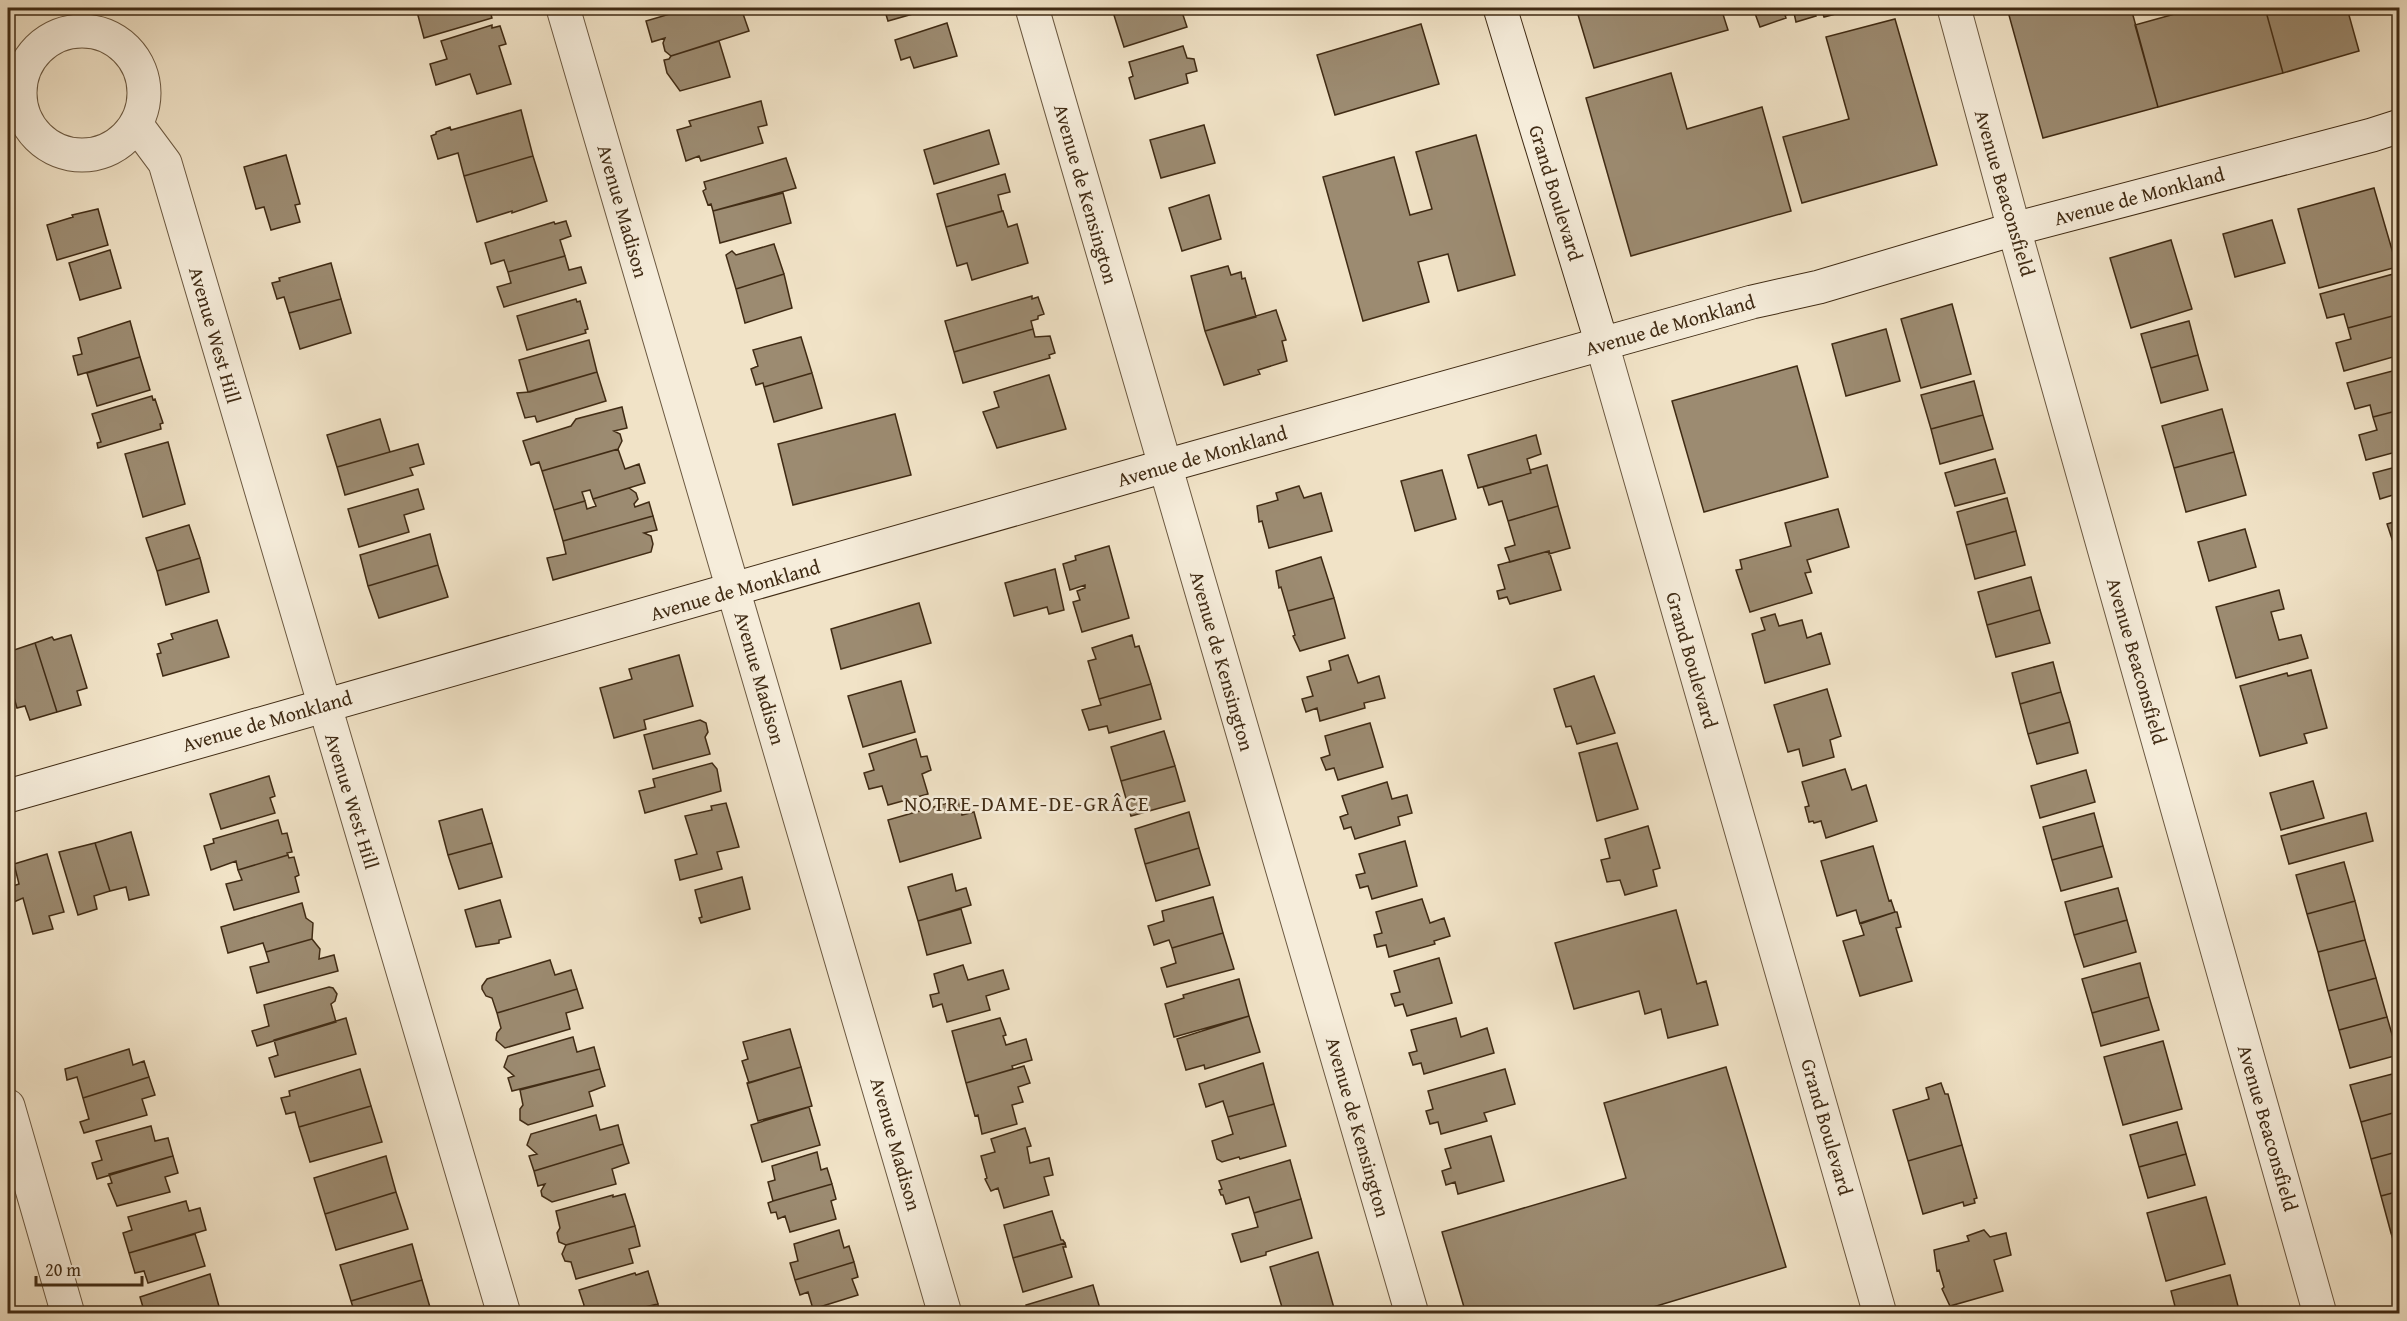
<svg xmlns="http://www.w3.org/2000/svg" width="2407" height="1321" font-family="'Gentium Book Plus',serif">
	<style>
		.building { fill: #9c8b71; stroke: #402b14; stroke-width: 1.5 }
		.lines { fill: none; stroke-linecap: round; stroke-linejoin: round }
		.street-casing { stroke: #6c5941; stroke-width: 35 }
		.secondary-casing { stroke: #402b14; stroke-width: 35 }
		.street { stroke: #f6eddb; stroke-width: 33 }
		.secondary { stroke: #f6eddb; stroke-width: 33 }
		.labels { text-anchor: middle; stroke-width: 5; stroke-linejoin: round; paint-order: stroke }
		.street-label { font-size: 20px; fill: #402b14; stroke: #f6eddb }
		.neighbourhood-label { font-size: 21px; letter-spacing: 1.5px; fill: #402b14; stroke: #f6eddb }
	</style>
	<rect width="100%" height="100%" fill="#f1e3c7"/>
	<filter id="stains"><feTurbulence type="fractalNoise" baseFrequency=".00333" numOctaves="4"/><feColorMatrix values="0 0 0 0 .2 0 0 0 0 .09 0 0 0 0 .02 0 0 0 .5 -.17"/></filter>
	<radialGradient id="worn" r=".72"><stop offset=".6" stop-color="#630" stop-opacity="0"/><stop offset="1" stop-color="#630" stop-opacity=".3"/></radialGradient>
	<!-- building -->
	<path class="building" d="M416,8H489L492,18L424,38Z
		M690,8L697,12L711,8H741L749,31L671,56L665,51L663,43L665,38L652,42L646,21Z
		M884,8H934L888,21Z
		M1112,8H1128L1113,12Z
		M1128,8H1169L1170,12L1181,9L1187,27L1124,47L1113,12Z
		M1576,8H1721L1728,30L1594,68Z
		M1753,8H1815H1813L1816,16L1796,22L1794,13L1785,15L1786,18L1760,27Z
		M1821,8H1858L1824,17Z
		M2007,8H2131L2158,107L2043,138Z
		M2181,8H2231L2233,14L2265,8L2283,73L2158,107L2135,25L2182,12Z
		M2231,8H2258L2233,14Z
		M2265,8H2347L2359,51L2283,73Z
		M1895,19L1937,165L1802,203L1783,137L1849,119L1826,37Z
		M947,23L957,56L914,68L910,57L901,60L895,40Z
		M1421,24L1439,84L1335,115L1317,55Z
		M492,25V28L500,26L506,44L499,46L511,84L477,94L470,74L436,85L430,64L447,59L441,41Z
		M719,41L730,77L680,91L667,73L664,60L669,59L671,56Z
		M1183,46L1187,58L1194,59L1197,71L1186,74L1188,83L1135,99L1129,78L1133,76L1129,62Z
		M1671,73L1687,129L1762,107L1791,211L1631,256L1586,98Z
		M761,101L767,125L758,127L763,143L701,161L699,156L686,161L677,130L691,126L689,121Z
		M521,110L533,156L464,176L458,153L438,159L431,136L436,134V132L450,127L451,130Z
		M1204,125L1215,163L1161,178L1150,140Z
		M989,130L999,164L934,184L924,150Z
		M1476,135L1515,275L1458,291L1448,254L1418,262L1429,302L1363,321L1323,177L1394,157L1410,215L1432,209L1416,152Z
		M286,155L300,204L295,205L300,222L271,230L264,207L256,209L244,167Z
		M533,156L547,201L512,213V211L477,222L464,176Z
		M786,158L796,188L713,211L711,204L708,205L703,191L706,189L704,182Z
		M1005,174L1010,192L998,195L1002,211L946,227L937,194Z
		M2374,188L2397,267L2319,288L2298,209Z
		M783,193L791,223L720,243L713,211Z
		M1209,195L1221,239L1182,251L1169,208Z
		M98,209L108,245L57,260L47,225L73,217L72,215Z
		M1003,211L1008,227L1017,224L1028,263L972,280L967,263L957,266L946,227Z
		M2272,220L2285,263L2235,277L2223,234Z
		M566,221L571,236L560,240L565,256L508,272L504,260L491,264L485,243L554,222L555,224Z
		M2171,240L2192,309L2131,328L2110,258Z
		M774,244L784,274L736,289L726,255L732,251L736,255Z
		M110,250L121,288L80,300L69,263Z
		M565,256L569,270L581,267L586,283L504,307L497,287L511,283L508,272Z
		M331,263L341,299L289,313L284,297L277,299L272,283L280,281L279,278Z
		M1228,266L1231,275L1241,272L1242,279L1245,278L1256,317L1205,331L1191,276Z
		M2397,273L2400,283V314L2348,328L2344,314L2327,318L2320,294Z
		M784,274L792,308L745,323L736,289Z
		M1032,296V299L1038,297L1044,314L1038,316V319L1031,321L1033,329L954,352L945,321Z
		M341,299L351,333L300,349L289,313Z
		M576,299L577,302L580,301L588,329L585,330L586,333L527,350L517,316Z
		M1952,304L1971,374L1921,388L1901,319Z
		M1276,310L1286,340L1282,341L1287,361L1258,370L1260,374L1224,385L1205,331Z
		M2400,314V355L2344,371L2336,343L2351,339L2348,328Z
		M130,321L140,357L78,375L73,356L82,354L78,338Z
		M2189,321L2198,355L2151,368L2141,334Z
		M1033,329L1035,337L1050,336L1055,353L1049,355L1050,358L963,383L954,352Z
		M1886,329L1900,381L1846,396L1832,344Z
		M801,337L812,373L764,387L763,383L756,385L751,369L758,366L753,350Z
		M589,340L597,372L528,392L519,360Z
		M2198,355L2208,390L2161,403L2151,368Z
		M140,357L150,390L97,406L87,373Z
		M1797,366L1828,477L1704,512L1672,401Z
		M2400,369V410L2373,417L2370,405L2355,409L2347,383Z
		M597,372L606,401L537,422L535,416L525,418L517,393L530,392Z
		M812,373L822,408L774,422L764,387Z
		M1049,375L1066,429L997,448L983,412L999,407L994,392Z
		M1974,381L1983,415L1931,429L1921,395Z
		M152,396L153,400L155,399L163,423L160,424L161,429L98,448L97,443L101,442L92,414Z
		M622,407L627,428L614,431L620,434L622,441L618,449L542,471L539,462L531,465L523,441L571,426L576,419Z
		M2222,409L2234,452L2174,468L2162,426Z
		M2400,410V451L2366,460L2359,435L2377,430L2373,417Z
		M895,414L911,475L793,505L778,444Z
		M1983,415L1993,449L1940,464L1931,429Z
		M380,419L390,452L337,467L327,435Z
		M1536,435L1541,454L1527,459L1531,473L1478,488L1468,455Z
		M168,442L185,504L143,517L125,454Z
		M418,444L424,464L410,468L413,475L345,495L337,467Z
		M618,449L625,469L639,464L645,483L593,499L590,490L582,492L585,501L554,510L542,471Z
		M2234,452L2246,495L2186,512L2174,468Z
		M1995,459L2005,493L1955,506L1945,473Z
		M1547,465L1558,506L1508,521L1502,501L1489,505L1483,487L1531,473L1530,470Z
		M2400,466V507H2397L2393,495L2380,499L2373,473Z
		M1442,470L1456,519L1415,531L1401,481Z
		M1299,486L1304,498L1321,493L1332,531L1269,548L1262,521L1259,522L1257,506L1278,500L1276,493Z
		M629,488L636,493L638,499L634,504L635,507L649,502L653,516L563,541L554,510L585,501L587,509L596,506L593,499Z
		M418,489L424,509L404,515L409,532L359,547L348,509Z
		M2007,498L2016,531L1966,545L1957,512Z
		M1558,506L1570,548L1549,554V551L1510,562L1505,548L1515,545L1508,521Z
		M1838,509L1849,547L1807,560L1811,572L1805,573L1812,593L1750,612L1736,570L1742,569L1740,560L1791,546L1785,523Z
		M653,516L657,530L644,533L651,536L653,544L651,552L553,580L547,558L566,554L563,541Z
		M2400,520V547L2395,548L2387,524Z
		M189,525L200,558L157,571L146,538Z
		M2245,529L2256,567L2209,581L2198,542Z
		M2016,531L2025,565L1975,579L1966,545Z
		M430,534L438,565L368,586L360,555Z
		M1109,546L1129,618L1082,632L1073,602L1080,600L1077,591L1085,588V585L1070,590L1063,564L1076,560L1075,556Z
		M1549,551L1561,590L1510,604L1507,597L1499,599L1497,591L1505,589L1498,565Z
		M1321,557L1334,598L1288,611L1281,587L1279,588L1276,571Z
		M200,558L209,592L166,605L157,571Z
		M438,565L448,597L379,618L368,586Z
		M1055,569L1064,610L1049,614L1047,607L1014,616L1005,583Z
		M2031,577L2040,610L1987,625L1978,592Z
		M2279,590L2284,609L2271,612L2279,640L2301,635L2308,658L2236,678L2216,607Z
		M1334,598L1345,638L1300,651L1293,636L1295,635L1288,611Z
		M919,603L931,643L841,669L831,629Z
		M2040,610L2050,643L1996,657L1987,625Z
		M1775,614L1779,626L1802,620L1807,638L1821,633L1830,664L1765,683L1752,634L1765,630L1761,618Z
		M217,620L229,657L163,676L157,654L161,653L158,644L173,639L171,634Z
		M71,635L87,688L77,691L81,705L57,712L35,643L52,637L54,640Z
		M1132,635L1135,647L1139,646L1151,684L1099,699L1088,661L1096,659L1092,648Z
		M35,643L57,712L30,720L25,706L17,708L8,677V652Z
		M679,655L693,706L644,720L646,729L614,738L600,688L632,679L629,669Z
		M1348,655L1358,683L1379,676L1385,698L1364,703L1365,708L1320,721L1317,708L1306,712L1302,699L1313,696L1307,677L1331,670L1329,661Z
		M2053,662L2061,692L2020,704L2012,673Z
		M2311,670L2327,728L2304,734L2307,743L2260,756L2240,686L2287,673L2288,676Z
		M1594,676L1615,733L1577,744L1571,726L1566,727L1554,689Z
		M901,681L915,732L863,747L848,696Z
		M1151,684L1161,719L1109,733L1107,726L1089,730L1082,710L1101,705L1099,699Z
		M1827,689L1841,736L1830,740L1834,757L1803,766L1799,749L1788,752L1774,705Z
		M2061,692L2070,722L2028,734L2020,704Z
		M700,720L706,723L708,732L705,737L710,754L653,769L644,735Z
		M2070,722L2078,753L2037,764L2028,734Z
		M1370,723L1383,767L1338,780L1334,768L1326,770L1321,758L1330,755L1325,736Z
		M1164,731L1175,766L1121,781L1111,747Z
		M916,739L921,757L927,756L931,770L922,774L928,794L888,805L882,786L869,789L864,773L874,770L869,754Z
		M1617,743L1638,809L1597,821L1579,753Z
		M712,763L717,769L721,791L645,813L639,791L655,787L653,779Z
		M1175,766L1185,801L1131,816L1121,781Z
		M1845,769L1852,790L1866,785L1877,821L1826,838L1821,821L1814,823L1813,821L1809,822L1805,807L1809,806L1802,782Z
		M2086,770L2095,802L2040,818L2031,786Z
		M269,776L275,796L270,798L275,813L221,829L210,794Z
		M2313,781L2324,818L2281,830L2270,793Z
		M1387,782L1392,799L1407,795L1412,813L1398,817L1400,825L1355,839L1351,827L1344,829L1340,817L1348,814L1342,796Z
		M958,800L962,815L974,812L981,838L900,862L888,820Z
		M726,803L739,847L717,852L722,869L680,880L675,860L697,854L685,816L712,810L711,806Z
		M482,809L492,843L448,855L439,821Z
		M1189,812L1199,848L1145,864L1135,829Z
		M2094,813L2103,846L2052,860L2043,827Z
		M2366,813L2373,841L2289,864L2281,836Z
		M278,820L282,834L287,833L292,852L287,853L288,855L238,870L236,861L211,870L204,846L214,843L213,839Z
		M1648,826L1660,868L1653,870L1657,886L1625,895L1620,880L1607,882L1601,860L1610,858L1605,839Z
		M131,832L149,895L129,900L126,887L110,891L95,843Z
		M1405,841L1417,886L1372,899L1368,886L1360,888L1356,875L1365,873L1359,854Z
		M95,843L110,891L94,896L97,909L78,915L59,852Z
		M492,843L502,877L459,889L448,855Z
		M1873,846L1889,901L1891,900L1895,912L1860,924L1856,910L1837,916L1821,861Z
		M2103,846L2112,877L2061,891L2052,860Z
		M1199,848L1210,885L1156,901L1145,864Z
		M47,854L64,912L49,916L53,929L33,934L23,898L14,902L10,887L19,884L14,864Z
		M288,855L289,858L294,857L299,875L295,877L299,892L234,910L226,884L242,880L238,870Z
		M2344,862L2355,901L2307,914L2296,875Z
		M952,874L956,891L966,888L971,905L918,921L908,887Z
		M742,877L750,909L701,923L699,918L702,917L695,890Z
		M2118,888L2127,920L2074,935L2065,902Z
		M1213,897L1223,933L1172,948L1169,940L1154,945L1148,926L1164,921L1162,911Z
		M1422,899L1430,923L1444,918L1450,936L1434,941L1435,944L1389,957L1386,945L1377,947L1374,935L1382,933L1376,912Z
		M500,900L511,937L499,940V943L476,947L465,910Z
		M2355,901L2365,940L2318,952L2307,914Z
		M302,903L306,918L313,923L312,939L266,952L263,943L228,953L221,927Z
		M961,909L971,943L927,955L918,921Z
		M1676,910L1697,984L1706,981L1718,1025L1668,1038L1661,1009L1645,1014L1639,991L1574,1009L1555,943Z
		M1895,912H1897L1901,927L1896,928L1912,981L1860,996L1843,941L1864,935L1860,923Z
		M2127,920L2136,952L2084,967L2074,935Z
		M1223,933L1234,969L1167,987L1161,968L1176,963L1172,948Z
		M312,939L320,949L319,959L334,955L338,971L257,993L250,967L269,962L266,952Z
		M2365,940L2376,978L2328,991L2318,952Z
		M1439,958L1452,1003L1407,1016L1403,1004L1395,1006L1391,994L1400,992L1394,971Z
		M550,960L555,975L571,970L577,989L497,1013L492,998L486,996L482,989V986L487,979Z
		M2140,963L2149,997L2092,1013L2082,979Z
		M963,965L968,980L1003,970L1009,989L986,996L990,1010L947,1022L942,1004L933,1007L930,995L939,993L934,974Z
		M2376,978L2387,1017L2339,1030L2328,991Z
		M1239,979L1249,1016L1174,1037L1165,1004L1184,998L1183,995Z
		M329,987L333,988L337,994L335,1001L331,1004L336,1022L257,1046L252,1031L269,1026L264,1005Z
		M577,989L583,1008L566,1013L570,1029L505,1048L496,1040L497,1033L501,1028L497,1013Z
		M2149,997L2159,1030L2101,1046L2092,1013Z
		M1249,1016L1260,1052L1205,1069L1204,1065L1186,1070L1177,1039Z
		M2387,1017L2398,1055L2350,1068L2339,1030Z
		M346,1018L356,1054L275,1077L269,1058L278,1055L274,1040Z
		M1000,1018L1006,1035L1003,1036L1006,1045L1026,1039L1032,1060L1012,1066L1013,1069L966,1083L952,1031Z
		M1456,1018L1461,1037L1487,1028L1494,1053L1424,1074L1421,1063L1413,1065L1409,1053L1417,1051L1411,1030Z
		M790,1029L801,1067L749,1083L742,1061L748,1059L743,1042Z
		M573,1037L577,1052L594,1047L600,1069L512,1091L508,1078L514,1076L504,1067L508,1056Z
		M2163,1041L2182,1109L2123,1125L2104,1057Z
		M129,1049L133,1065L144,1061L149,1077L83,1098L77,1077L67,1080L65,1069Z
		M1263,1063L1274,1104L1228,1117L1223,1101L1206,1107L1199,1084Z
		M1024,1066L1030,1083L1018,1087L1023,1102L1012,1105L1017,1124L982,1134L978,1115L975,1116L966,1083Z
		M801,1067L812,1106L758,1121L747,1083Z
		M1726,1067L1786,1267L1630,1314H1466L1442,1232L1626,1178L1604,1103Z
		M360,1069L371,1106L299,1127L295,1112L286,1114L281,1098L290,1096L289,1091Z
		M600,1069L605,1086L589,1092L593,1106L528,1125L520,1120V1109L523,1105L520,1090Z
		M1505,1069L1515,1104L1484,1113L1487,1121L1441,1134L1438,1122L1430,1124L1426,1111L1433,1109L1428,1091Z
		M2400,1072V1111L2361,1122L2350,1085Z
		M149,1077L155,1095L142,1099L147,1115L84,1133L80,1122L89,1119L83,1098Z
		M1941,1083L1945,1094H1948L1962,1145L1908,1161L1893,1110L1929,1099L1926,1088Z
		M1274,1104L1286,1146L1240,1159L1239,1157L1222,1162L1217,1159L1212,1141L1233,1134L1228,1117Z
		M371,1106L382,1142L310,1162L299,1127Z
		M809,1107L820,1145L762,1162L751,1125Z
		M2400,1111V1151L2371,1159L2361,1122Z
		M596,1115L600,1130L618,1125L623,1144L534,1171L529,1156L537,1154L527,1145L531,1134Z
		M2177,1122L2186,1154L2139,1167L2130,1135Z
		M151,1126L155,1141L168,1138L173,1156L97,1179L92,1163L102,1160L96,1141Z
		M1025,1128L1031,1146L1027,1147L1030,1163L1049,1158L1053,1175L1044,1177L1049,1195L1004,1208L998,1188L991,1191L985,1179L987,1178L981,1156L995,1152L991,1139Z
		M1491,1136L1504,1181L1458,1194L1455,1182L1446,1185L1442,1171L1451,1168L1445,1149Z
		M623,1144L629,1163L612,1169L616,1184L552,1202L542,1196L541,1191L545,1184L538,1186L534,1171Z
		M1962,1145L1977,1198L1974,1199L1975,1203L1964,1206L1963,1202L1923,1214L1908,1161Z
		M2400,1151V1191L2381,1196L2371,1159Z
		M817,1152L821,1170L827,1168L832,1184L773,1201L768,1182L775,1180L772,1166Z
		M2186,1154L2195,1185L2148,1198L2139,1167Z
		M173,1156L178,1173L165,1177L170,1192L117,1206L108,1184L112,1183L109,1174Z
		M386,1156L396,1192L325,1214L314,1178Z
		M1290,1160L1301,1199L1254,1213L1249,1197L1226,1204L1223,1195H1221L1219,1190L1222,1189L1219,1181Z
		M832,1184L836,1199L831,1201L836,1219L790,1232L785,1216L778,1219L776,1212L771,1213L768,1203L773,1201Z
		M2400,1191V1231L2391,1233L2381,1196Z
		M396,1192L408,1229L336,1250L325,1214Z
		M625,1194L635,1226L566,1245L559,1242L557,1233L560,1228L556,1211L613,1195V1197Z
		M2206,1197L2225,1264L2166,1281L2147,1213Z
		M1301,1199L1312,1238L1266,1252V1255L1241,1262L1232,1234L1258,1227L1254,1213Z
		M186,1201L189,1211L200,1208L206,1230L129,1253L123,1233L132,1230L128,1217Z
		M1052,1211L1061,1240H1063L1065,1243L1013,1258L1004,1225Z
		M635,1226L640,1246L629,1249L633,1263L576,1279L571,1262L565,1261L562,1254L566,1245Z
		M839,1230L844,1248L849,1246L854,1262L795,1280L790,1263L798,1261L794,1244Z
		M1984,1230L1990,1237L2006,1233L2011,1255L1994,1260L2003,1291L1950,1306L1942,1289L1944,1287L1939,1270L1937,1271L1934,1250L1969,1241L1967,1236Z
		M2400,1231V1262L2391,1233Z
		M195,1234L205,1266L148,1283L144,1271L135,1273L129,1253Z
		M1065,1243L1066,1247H1063L1072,1277L1023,1292L1013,1258Z
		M412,1244L422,1280L351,1301L340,1265Z
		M1318,1252L1334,1308L1317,1314H1284L1270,1267Z
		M854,1262L858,1277L852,1279L858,1295L813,1309L808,1292L800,1295L795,1280Z
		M648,1271L658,1304L623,1314H582L584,1305L579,1290L635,1273L636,1275Z
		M210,1274L220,1310L208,1314H145L140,1297Z
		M2230,1275L2239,1310L2227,1314H2177L2171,1291Z
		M422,1280L432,1314H355L351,1301Z
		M1093,1285L1101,1312L1111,1309L1112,1314H1028L1026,1305Z
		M658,1304L660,1314H623L645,1307Z
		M1334,1308L1335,1314H1317Z"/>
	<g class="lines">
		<defs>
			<path id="street" d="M563,8L945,1314
				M1032,8L1412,1314
				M1954,8L2014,229L2320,1314
				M20 93a62 62 0 1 1 124 0a62 62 0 1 1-124 0Z
				M136,124L165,163L504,1314
				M1602,344L1880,1314
				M8,1106L68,1314"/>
			<path id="secondary" d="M1500,8L1602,344
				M8,796L1165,466L1752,302L1819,287L2014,229L2372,135L2400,126"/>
		</defs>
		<!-- street casing -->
		<use href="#street" class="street-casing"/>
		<!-- secondary casing -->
		<use href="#secondary" class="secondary-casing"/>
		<!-- street -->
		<use href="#street" class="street"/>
		<!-- secondary -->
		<use href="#secondary" class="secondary"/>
	</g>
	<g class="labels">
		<!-- street labels -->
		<g class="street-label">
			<text transform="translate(1556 193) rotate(73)" y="7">Grand Boulevard</text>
			<text transform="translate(2005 193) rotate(74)" y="7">Avenue Beaconsfield</text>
			<text transform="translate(1086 194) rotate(74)" y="7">Avenue de Kensington</text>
			<text transform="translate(2139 196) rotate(-15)" y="7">Avenue de Monkland</text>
			<text transform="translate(623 211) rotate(74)" y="7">Avenue Madison</text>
			<text transform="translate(1670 325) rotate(-16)" y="7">Avenue de Monkland</text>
			<text transform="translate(215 335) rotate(74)" y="7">Avenue West Hill</text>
			<text transform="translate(1202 456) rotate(-16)" y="7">Avenue de Monkland</text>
			<text transform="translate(735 590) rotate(-16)" y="7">Avenue de Monkland</text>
			<text transform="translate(1692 660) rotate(74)" y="7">Grand Boulevard</text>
			<text transform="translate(1222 661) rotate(74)" y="7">Avenue de Kensington</text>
			<text transform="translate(2137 661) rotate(74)" y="7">Avenue Beaconsfield</text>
			<text transform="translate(760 678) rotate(74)" y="7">Avenue Madison</text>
			<text transform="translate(267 721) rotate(-16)" y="7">Avenue de Monkland</text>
			<text transform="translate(352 801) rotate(73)" y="7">Avenue West Hill</text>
			<text transform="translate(1358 1127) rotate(74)" y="7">Avenue de Kensington</text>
			<text transform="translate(1827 1127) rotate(74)" y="7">Grand Boulevard</text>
			<text transform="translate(2268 1128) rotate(74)" y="7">Avenue Beaconsfield</text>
			<text transform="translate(896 1144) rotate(74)" y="7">Avenue Madison</text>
		</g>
		<!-- neighbourhood labels -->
		<g class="neighbourhood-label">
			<text x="1027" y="811">NOTRE-DAME-DE-GRÂCE</text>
		</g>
	</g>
	<!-- margin -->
	<rect width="2407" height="1321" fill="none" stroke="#f1e3c7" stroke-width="30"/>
	<rect x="9" y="9" width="2389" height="1303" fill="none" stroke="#402b14" stroke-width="3"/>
	<rect x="15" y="15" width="2377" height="1291" fill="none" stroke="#402b14" stroke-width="1.5"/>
	<!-- scale -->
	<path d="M36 1276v9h106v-9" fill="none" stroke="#402b14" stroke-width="3"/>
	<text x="45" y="1276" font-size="18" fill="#402b14" stroke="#f6eddb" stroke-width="4.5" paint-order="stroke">20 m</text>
	<rect width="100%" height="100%" filter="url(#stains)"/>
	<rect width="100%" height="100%" fill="url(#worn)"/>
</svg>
